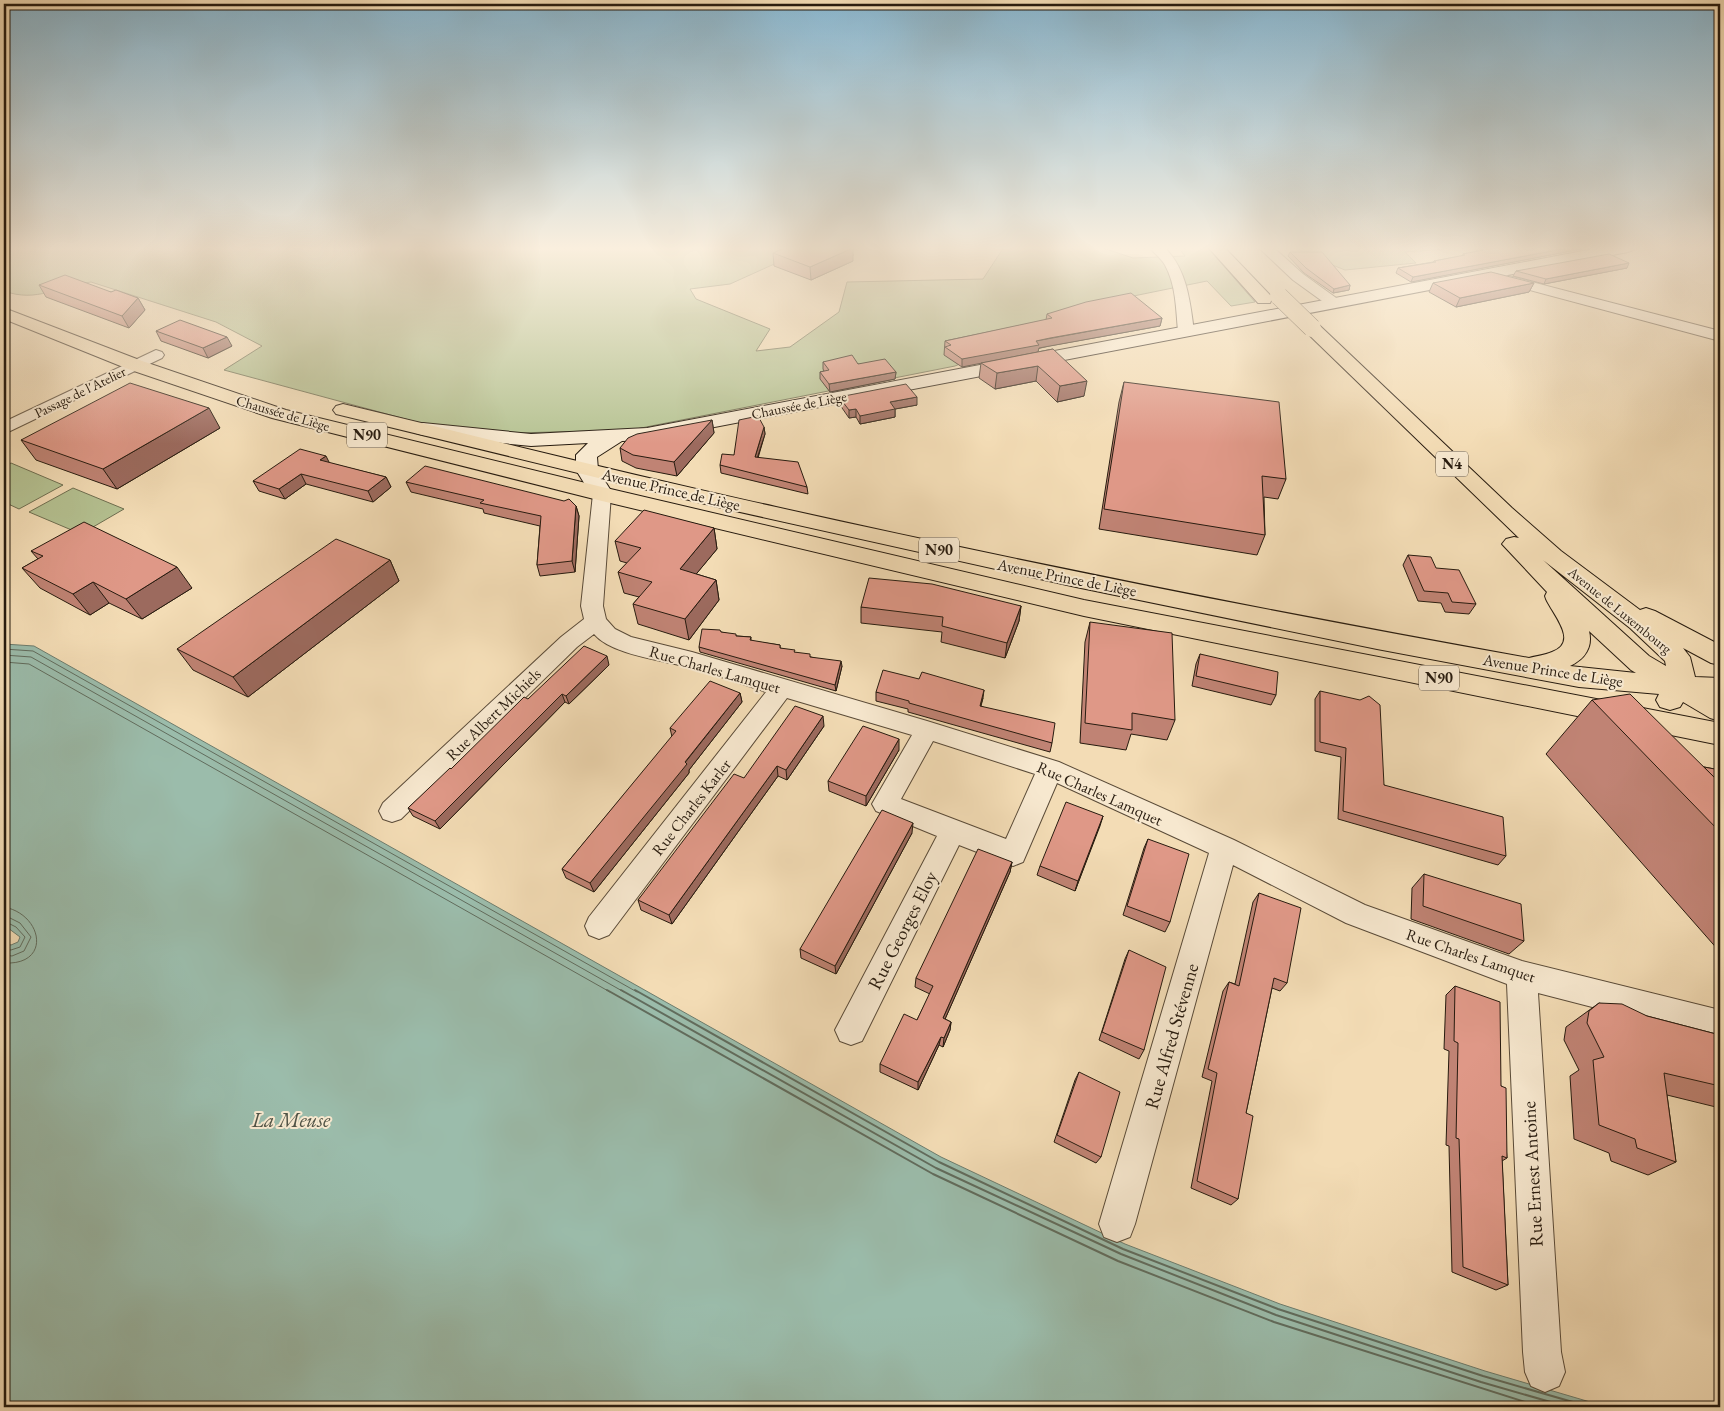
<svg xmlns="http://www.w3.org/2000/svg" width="1724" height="1411" font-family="'EB Garamond',serif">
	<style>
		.green { fill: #b5c292; stroke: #6e6e50 }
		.water { fill: #9bbcab; stroke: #6d7c6d }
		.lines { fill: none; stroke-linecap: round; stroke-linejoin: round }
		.shore-far1 { stroke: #616c5d; stroke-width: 1 }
		.shore { stroke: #616c5d; stroke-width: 2 }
		.street-casing { stroke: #5a4b38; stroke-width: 2 }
		.secondary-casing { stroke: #271b0f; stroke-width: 2 }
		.primary-casing { stroke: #271b0f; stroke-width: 2 }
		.street { fill: #f7e8cf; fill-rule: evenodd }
		.secondary { fill: #f7e8cf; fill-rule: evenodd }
		.primary { fill: #f3dcb5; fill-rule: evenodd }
		.primary-bridge-casing { stroke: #271b0f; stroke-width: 19; stroke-linecap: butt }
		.primary-bridge { stroke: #f3dcb5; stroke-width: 18 }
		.wall { fill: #c08374; stroke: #271b0f }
		.shaded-wall { fill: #9c6a5e; stroke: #271b0f }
		.building { fill: #df9887; stroke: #271b0f }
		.labels { text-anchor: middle; stroke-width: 4; stroke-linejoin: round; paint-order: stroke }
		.far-street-label { font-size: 14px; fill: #271b0f; stroke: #f7e8cf }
		.shield { fill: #f7e8cf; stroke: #655849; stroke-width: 1 }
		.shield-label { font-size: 15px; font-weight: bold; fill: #271b0f }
		.street-label { font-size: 16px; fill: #271b0f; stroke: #f7e8cf }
		.near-street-label { font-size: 19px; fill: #271b0f; stroke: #f7e8cf }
		.near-water-label { font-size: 21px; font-style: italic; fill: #505346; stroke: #f7e8cf }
	</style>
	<rect width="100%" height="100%" fill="#f3dcb5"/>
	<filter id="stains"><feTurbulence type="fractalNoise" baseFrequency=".004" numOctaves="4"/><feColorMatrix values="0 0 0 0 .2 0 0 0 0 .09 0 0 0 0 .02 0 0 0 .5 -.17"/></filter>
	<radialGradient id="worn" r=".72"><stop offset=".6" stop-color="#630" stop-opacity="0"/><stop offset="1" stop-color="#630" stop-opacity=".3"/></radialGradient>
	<!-- green -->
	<path class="green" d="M4,247H841L854,255L834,266L792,256L730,284L690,289L696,299L770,329L756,351L790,347L839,312L847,282L983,279L1004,247H1100L1133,258L1185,256L1178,247H1207L1255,302L1231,306L1207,281L1109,301L955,366L631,430L515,433L420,423L224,370L262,346L216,322L91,282C58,286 37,303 4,291Z
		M1295,247H1446L1445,249L1405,252L1416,263L1345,270L1310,256Z
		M11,463L63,485L19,509L4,502V467Z
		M73,488L124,509L81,534L29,512Z"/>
	<!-- water -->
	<path class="water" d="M4,644L34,646L941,1157L1125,1244L1280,1304L1485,1371L1607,1407H4V943L11,945L18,942L20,937L4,925Z"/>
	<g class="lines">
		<!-- shore-far1 -->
		<path class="shore-far1" d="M4,649L33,651L637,992
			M4,655L31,657L624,992
			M4,662L29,664L610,992
			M4,907C43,914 52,966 4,963
			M4,915L20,923L31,937L24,951L12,956L4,955
			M4,921L16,927L25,937L20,947L11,950L4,949"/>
		<!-- shore -->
		<path class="shore" d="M607,990L933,1174L1118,1261L1274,1322L1541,1407
			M621,990L936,1168L1121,1254L1276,1315L1481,1382L1568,1407
			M635,990L939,1162L1123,1249L1278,1309L1483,1376L1590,1407"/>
		<defs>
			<path id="street" d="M1149,247H1164C1187,269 1190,301 1194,331L1191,334H1181L1178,331C1176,309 1176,285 1165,265C1161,258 1154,253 1149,247Z
				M1258,247H1273L1303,274L1339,300L1341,303L1339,306H1329L1293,280Z
				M1501,274L1720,331V341L1496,281L1494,278Z
				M156,350L162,352L164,355L162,358L4,434V422Z
				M602,488L609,490L611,494L603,606L606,619L615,629L631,637L692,652L927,721L1059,762L1234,840L1365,905L1522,961L1720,1010V1040L1538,993L1561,1352L1565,1372L1559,1386L1545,1392L1531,1386L1525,1372L1523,1352L1507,984L1346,923L1233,865L1135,1224L1130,1237L1117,1242L1104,1237L1099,1224L1209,853L1057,783L1023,862L1013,866L959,845L862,1041L851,1045L840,1041L835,1030L937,836L876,811L872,804L912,735L787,698L609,935L599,939L589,935L585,926L589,917L766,692C740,683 714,674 688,667C662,660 612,655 594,634L577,647L401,819L392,822L383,819L379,811L383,803L561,637L584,619L581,606L593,494L595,490ZM933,741L1035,774L1006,839L901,799Z"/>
			<path id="secondary" d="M1604,247H1636L1633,250L1628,252L647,440L622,441L597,457L598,470L613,494L610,499L602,501L594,499L576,470V455L588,443L531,446L423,435L416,433L413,429L416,425L423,423L531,434L647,428Z"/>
			<path id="primary" d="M1208,247H1224L1270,295L1272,299L1270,303H1258Z
				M4,308L142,361L286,410L602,487L1084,600L1720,723V745L1084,616L602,501L272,418L128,369L4,319Z
				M1312,323L1318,324L1512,508L1561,551L1640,610L1646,608L1655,611L1720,645V665L1711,663L1683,648L1690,657L1695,677L1720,678V721L1710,718L1683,702L1680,707L1670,710L1660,707L1656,700L1659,694L1579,687L1377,649L1076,587L722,508L336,414L333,410L336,406L343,404C487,439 631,475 776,507C1026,563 1277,613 1529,658C1536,656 1545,655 1552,652C1579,642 1554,616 1546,599L1545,596L1547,592L1502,544L1506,539L1514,537L1519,538L1306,332L1303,328L1306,324ZM1543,560L1630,628L1665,661L1666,666L1649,656ZM1589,631L1631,670L1636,673L1570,666C1585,659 1593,647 1589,631Z"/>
		</defs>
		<!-- street casing -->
		<use href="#street" class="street-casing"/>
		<!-- secondary casing -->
		<use href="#secondary" class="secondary-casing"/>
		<!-- primary casing -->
		<use href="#primary" class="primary-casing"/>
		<!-- street -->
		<use href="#street" class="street"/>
		<!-- secondary -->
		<use href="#secondary" class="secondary"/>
		<!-- primary -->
		<use href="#primary" class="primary"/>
		<defs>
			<path id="primary-bridge" d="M1279,296L1312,328"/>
		</defs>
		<!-- primary-bridge casing -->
		<use href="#primary-bridge" class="primary-bridge-casing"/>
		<!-- primary-bridge -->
		<use href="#primary-bridge" class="primary-bridge"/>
	</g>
	<!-- wall -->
	<path class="wall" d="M1478,248H1586L1411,282L1396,273L1398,268L1433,262L1434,261L1462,256L1463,254L1476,252Z
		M1290,252L1350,285L1349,290L1333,293L1304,273L1288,256Z
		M773,253L853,261L811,280L774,266Z
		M1627,268L1544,284L1513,276L1516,271Z
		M1433,283H1534L1529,292L1456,307L1429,292Z
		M39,285L111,292L138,298L145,310L129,328L46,297Z
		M1047,314L1162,318L1160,326L1049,346L962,367L944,355L945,341L1046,320Z
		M156,331L232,346L208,358L161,341Z
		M1053,349L1084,396L1057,402L1036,381L995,389L979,378L981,363Z
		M823,362L858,364L896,372L895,379L830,392L820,379V372L824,371L823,369Z
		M1124,382L1286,479L1278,499L1264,497L1265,535L1257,555L1099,529L1119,402Z
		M839,397L917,405L895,409V417L860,424L856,417L849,418L840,405Z
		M712,420L714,433L677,476L636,468L622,461L620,448Z
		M764,427L765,434L758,458L807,487L808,494L721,473L720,465L734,455Z
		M220,428L117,489L36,460L21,440Z
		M329,463L386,477L391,487L373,502L306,484L285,499L259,491L253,481Z
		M406,482L576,506L579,516L575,572L540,576L537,565L540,526L484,513L483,509L411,492Z
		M714,528L717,549L696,574L716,580L719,600L689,640L638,624L633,604L639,597L624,593L618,572L627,563L620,561L615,541Z
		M31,551L192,588L142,619L109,603L90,615L40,588L22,568L38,559Z
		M1408,555L1476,604L1469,614L1445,612L1441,603L1418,601L1403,565Z
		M390,560L399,581L248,697L193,670L177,649Z
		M1021,606L1019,621L1005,658L941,642L942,632L861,623V607Z
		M1090,622L1175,720L1167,740L1131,734L1126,750L1080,743L1085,642Z
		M721,632L737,636L751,637V641L780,645V648L842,666L836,691L700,652L699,647Z
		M1200,654L1276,695L1271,705L1192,686L1196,664Z
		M609,665L569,704L565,702L440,829L413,816L408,808L528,699Z
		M1320,691L1384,785L1506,856L1498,865L1338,819L1341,757L1315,751V699Z
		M876,692L983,698L981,706L1052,743L1050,752L908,712V709L876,701Z
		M740,693L742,702L689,770V773L594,892L566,878L562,869L672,737L670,728Z
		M1592,700L1704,767L1720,770V952L1546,754Z
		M824,726L787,780L778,776L672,924L641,910L638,900L744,778Z
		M899,750L866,806L829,791L828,781Z
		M1103,816L1075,891L1037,875L1040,866Z
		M912,833L836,974L801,958L800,949Z
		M1148,839L1170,922L1165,932L1123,915L1144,848Z
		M1012,862L1010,872L945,1019L951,1022L950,1030L943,1047L939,1045L918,1090L880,1072V1064L917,1020L930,994L915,987L916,978Z
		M1424,874L1524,941L1509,954L1411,919L1412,888Z
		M1259,893L1287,983L1280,991L1272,988L1246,1113L1238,1199L1231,1205L1191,1188L1212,1081L1202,1077L1223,991L1229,982L1235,984L1253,902Z
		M1129,950L1144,1050L1139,1059L1099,1040L1125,959Z
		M1455,986L1501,1086L1507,1158L1502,1161L1508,1285L1496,1290L1452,1272L1449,1146L1446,1145L1449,1051L1444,1049L1446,995Z
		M1599,1003L1647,1016L1720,1035V1108L1667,1095L1676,1162L1648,1175L1611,1161L1609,1153L1574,1139L1570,1076L1579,1070L1564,1040L1566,1027Z
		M1079,1072L1101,1157L1096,1163L1054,1142L1075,1080Z"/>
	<!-- shaded-wall -->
	<path class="shaded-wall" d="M1573,247H1587L1586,248L1411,282L1413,277Z
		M853,248V261L811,280L810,267Z
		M1629,263L1627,268L1544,284L1546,279Z
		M1534,283L1529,292L1456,307L1460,298Z
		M1350,285L1349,290L1333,293L1334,289Z
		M138,298L145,310L129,328L122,316Z
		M1162,318L1160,326L1039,348L1038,352L962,367V359L1036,341Z
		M227,337L232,346L208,358L203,348Z
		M1038,366L1036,381L995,389L997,373Z
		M896,372L895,379L830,392L829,384Z
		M1087,381L1084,396L1057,402L1060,386Z
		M917,397V405L895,409V417L860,424V416L890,402Z
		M209,408L220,428L117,489L103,469Z
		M856,409V417L849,418V410Z
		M712,420L714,433L677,476L674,462Z
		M764,427L765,434L755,465V457Z
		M326,456L331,466L320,460Z
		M301,474L306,484L285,499L279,489Z
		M386,477L391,487L373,502L368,491Z
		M576,506L579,516L575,572L572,561Z
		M714,528L717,549L683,590L680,569Z
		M390,560L399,581L248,697L233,677Z
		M177,567L192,588L142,619L126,599Z
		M716,580L719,600L689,640L685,619Z
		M93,582L109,603L90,615L73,594Z
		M1021,606L1019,621L1005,658L1007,643Z
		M607,656L609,665L569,704L566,696Z
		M841,661L842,666L836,691L835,685Z
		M984,690L983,698L978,714Z
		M740,693L742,702L689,770V773L594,892L590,883Z
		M562,694L565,702L440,829L435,821Z
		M823,716L824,726L787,780L786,770Z
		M899,739V750L866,806V796Z
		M777,766L778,776L672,924L669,915Z
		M1103,816L1100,826L1075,891L1078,881Z
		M913,823L912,833L836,974L835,966Z
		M1012,862L1010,872L942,1026L943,1018Z
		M951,1022L950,1030L943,1047L944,1038Z
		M941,1037L939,1045L918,1090V1082Z"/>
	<!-- building -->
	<path class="building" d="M787,247H850L853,248L810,267L773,253Z
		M1484,247H1573L1413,277L1398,268L1436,262L1434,261L1465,255L1463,254L1483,250L1478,248Z
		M1290,252H1322L1350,285L1334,289L1306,268Z
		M1609,254L1629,263L1546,279L1516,271Z
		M1491,272L1534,283L1460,298L1433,283Z
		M65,275L111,292L116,290L138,298L122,316L39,285Z
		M1131,293L1162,318L1050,338L1036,341L1039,345L962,359L945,347L951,345L945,341L1052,318L1047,314L1086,302Z
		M180,320L227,337L203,348L156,331Z
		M1053,349L1087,381L1060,386L1038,366L997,373L981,363Z
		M852,355L858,364L885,359L896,372L829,384L820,372L829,370L823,362Z
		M1124,382L1279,402L1286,479L1262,476L1265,535L1104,509Z
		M130,383L209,408L103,469L21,440Z
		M906,384L917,397L890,402L895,409L860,416L856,409L849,410L839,397Z
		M758,416L764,427L755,457L798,462L807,487L720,465L722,454L734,455L739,420Z
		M712,420L674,462L633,455L620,448L628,438L637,434Z
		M300,449L326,456L320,460L386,477L368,491L301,474L279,489L253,481Z
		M425,466L564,501L569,499L576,506L572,561L537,565L541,516L480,503L484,500L406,482Z
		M644,510L714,528L680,569L716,580L685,619L633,604L652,582L618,572L641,548L615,541Z
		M84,522L177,567L126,599L93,582L73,594L22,568L43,556L31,551Z
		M336,539L390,560L233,677L177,649Z
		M1408,555L1431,557L1436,568L1459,570L1476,604L1452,602L1448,593L1424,591Z
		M869,578L932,584L1021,606L1007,643L942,626L943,617L861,607Z
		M1090,622L1172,633L1175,720L1132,713V730L1085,723Z
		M702,629L720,630L721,632L736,634V636L751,637L750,640L780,645V648L795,650L794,652L810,654V657L841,661L835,685L699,647Z
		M584,646L607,656L566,696L562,694L435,821L408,808L450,768L451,769L524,697L528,699Z
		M1200,654L1278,672L1276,695L1196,676Z
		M883,670L919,679L922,672L984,690L980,706L1055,723L1052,743L909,703V701L876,692Z
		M710,681L740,693L685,762L687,764L590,883L562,869L676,731L670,728Z
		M1320,691L1360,700L1369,696L1380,705L1384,785L1503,817L1506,856L1343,811L1346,748L1320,742Z
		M1630,694L1720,783V832L1592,700Z
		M795,706L823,716L786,770L777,766L669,915L638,900L734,774L744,778Z
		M863,726L899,739L866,796L828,781Z
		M1704,767L1720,770V783Z
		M1066,802L1103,816L1078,881L1040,866Z
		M882,810L913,823L835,966L800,949Z
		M1148,839L1189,854L1170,922L1127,906Z
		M978,849L1012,862L943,1018L951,1022L944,1038L941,1037L918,1082L880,1064L904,1014L917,1020L933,986L916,978Z
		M1424,874L1521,904L1524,941L1423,906Z
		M1259,893L1301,908L1287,983L1274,978L1246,1113L1253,1116L1238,1199L1197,1181L1217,1073L1208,1069L1229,982L1239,986Z
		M1129,950L1166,967L1144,1050L1102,1032Z
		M1455,986L1500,1002L1501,1086L1506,1088L1507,1158L1502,1156L1508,1285L1463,1267L1459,1139L1456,1138L1458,1043L1454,1041Z
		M1599,1003L1622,1004L1647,1016L1720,1035V1086L1664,1073L1676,1162L1637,1148L1635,1139L1599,1125L1593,1060L1604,1057L1587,1023L1589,1011Z
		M1079,1072L1120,1092L1101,1157L1057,1135Z"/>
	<!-- sky -->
	<linearGradient id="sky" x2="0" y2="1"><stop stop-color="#89b7d0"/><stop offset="0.56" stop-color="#faefde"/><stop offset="1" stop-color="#faefde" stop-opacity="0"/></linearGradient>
	<rect width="1724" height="444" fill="url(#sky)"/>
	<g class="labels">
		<!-- far-street labels -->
		<g class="far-street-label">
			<text transform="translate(80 392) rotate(-26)" y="5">Passage de l'Atelier</text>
			<text transform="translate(799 405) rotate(-11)" y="5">Chaussée de Liège</text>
			<text transform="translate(283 413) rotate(16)" y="5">Chaussée de Liège</text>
			<text transform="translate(1620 610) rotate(39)" y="5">Avenue de Luxembourg</text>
		</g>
		<!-- shield labels -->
		<g class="shield">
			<rect x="347" y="422.5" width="40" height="25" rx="4"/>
			<rect x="1436" y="451.5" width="32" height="25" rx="4"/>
			<rect x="919" y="537.5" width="40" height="25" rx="4"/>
			<rect x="1419" y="665.5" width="40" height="25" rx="4"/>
		</g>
		<g class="shield-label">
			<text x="367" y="440">N90</text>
			<text x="1452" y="469">N4</text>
			<text x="939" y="555">N90</text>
			<text x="1439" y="683">N90</text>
		</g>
		<!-- street labels -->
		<g class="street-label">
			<text transform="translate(671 489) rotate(13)" y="6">Avenue Prince de Liège</text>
			<text transform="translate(1067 577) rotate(11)" y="6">Avenue Prince de Liège</text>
			<text transform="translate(715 669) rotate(16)" y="6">Rue Charles Lamquet</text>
			<text transform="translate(1553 670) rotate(9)" y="6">Avenue Prince de Liège</text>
			<text transform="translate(493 714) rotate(-44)" y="6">Rue Albert Michiels</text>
			<text transform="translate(1100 793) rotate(24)" y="6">Rue Charles Lamquet</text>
			<text transform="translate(691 807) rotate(-52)" y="6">Rue Charles Karler</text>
			<text transform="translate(1471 955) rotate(19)" y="6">Rue Charles Lamquet</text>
		</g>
		<!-- near-street labels -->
		<g class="near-street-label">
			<text transform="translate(902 930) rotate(-63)" y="7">Rue Georges Eloy</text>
			<text transform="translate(1171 1036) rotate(-74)" y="7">Rue Alfred Stévenne</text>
			<text transform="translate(1532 1174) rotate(-93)" y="7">Rue Ernest Antoine</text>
		</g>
		<!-- near-water labels -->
		<g class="near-water-label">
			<text x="291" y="1127">La Meuse</text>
		</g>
	</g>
	<!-- margin -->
	<rect width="1724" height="1411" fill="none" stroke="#f3dcb5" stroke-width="20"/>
	<rect x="5" y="5" width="1714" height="1401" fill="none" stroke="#271b0f" stroke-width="2.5"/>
	<rect x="10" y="10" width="1704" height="1391" fill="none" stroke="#271b0f"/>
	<rect width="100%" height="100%" filter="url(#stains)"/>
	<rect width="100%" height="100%" fill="url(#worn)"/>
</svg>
